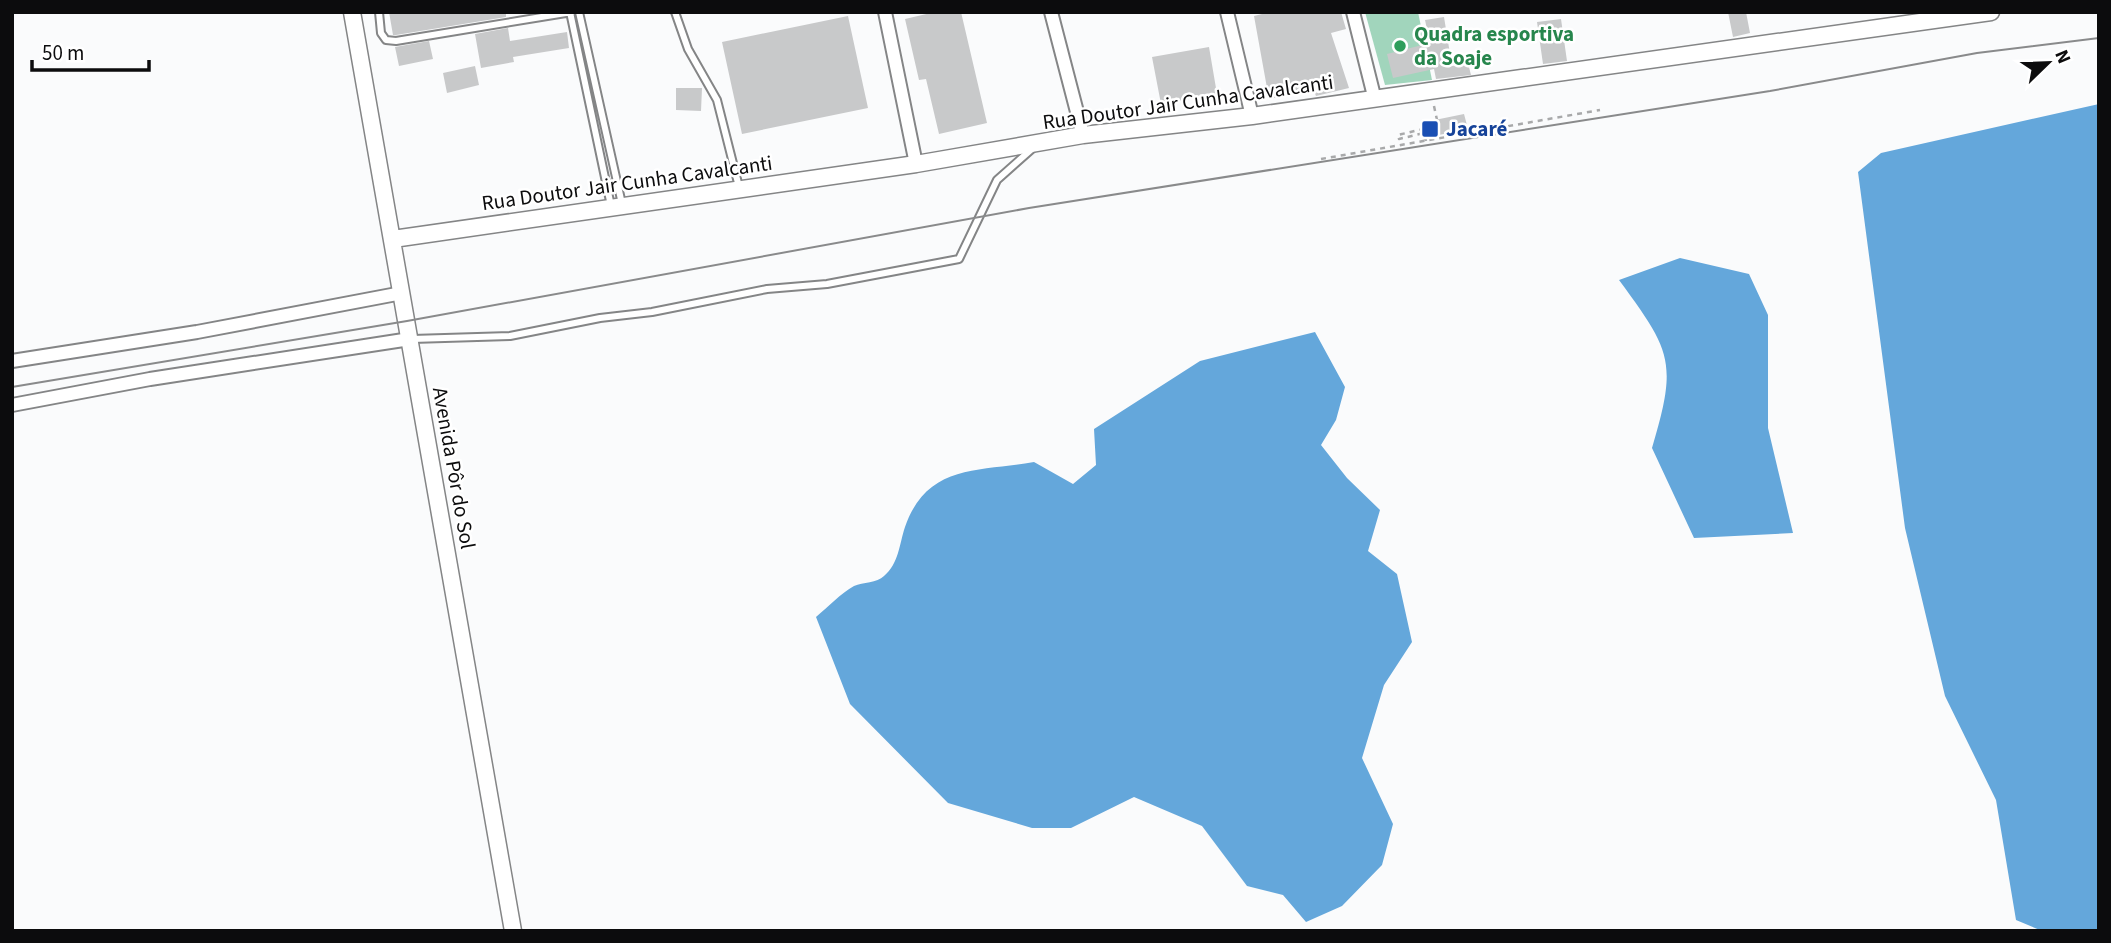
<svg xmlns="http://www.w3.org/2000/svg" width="2111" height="943" font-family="'Source Sans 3',sans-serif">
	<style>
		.green { fill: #a1d5bc }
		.water { fill: #64a7db }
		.building { fill: #c8c9ca }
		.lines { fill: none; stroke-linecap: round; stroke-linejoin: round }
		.service-casing { stroke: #848586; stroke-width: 10 }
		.minor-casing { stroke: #848586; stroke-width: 16 }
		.tertiary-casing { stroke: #848586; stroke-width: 19 }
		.path { stroke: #a8a9aa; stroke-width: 2.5; stroke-dasharray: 5 5; stroke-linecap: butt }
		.service { stroke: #fff; stroke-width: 6 }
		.minor { stroke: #fff; stroke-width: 12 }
		.tertiary { stroke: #fff; stroke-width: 16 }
		.tram { stroke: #898a8b; stroke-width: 2 }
		.leisure-dot { fill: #2e9e5b; stroke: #fff; stroke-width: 2.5 }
		.transit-dot { fill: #1a4fb4; stroke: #fff; stroke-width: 2.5 }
		.labels { text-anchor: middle; stroke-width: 5; stroke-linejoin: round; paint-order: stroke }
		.leisure-label { font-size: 21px; font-weight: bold; fill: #27864d; stroke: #fff; text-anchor: start }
		.street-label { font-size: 21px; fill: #0c0c0d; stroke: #fff }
		.transit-label { font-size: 21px; font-weight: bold; fill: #164399; stroke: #fff; text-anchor: start }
	</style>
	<rect width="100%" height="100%" fill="#fafbfc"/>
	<!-- green -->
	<path class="green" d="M1365,12H1418L1432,80L1385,85Z"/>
	<!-- water -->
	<path class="water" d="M2099,104V931H2042L2016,920L1996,800L1945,696L1905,528L1858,172L1881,153Z
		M1680,258L1749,274L1768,315V428L1793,533L1694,538L1652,448C1678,361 1671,351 1619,280Z
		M1315,332L1345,387L1336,420L1321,445L1347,478L1380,510L1368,551L1397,574L1412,642L1384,685L1362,758L1393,824L1382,865L1342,906L1306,922L1283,895L1247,886L1202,826L1134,797L1071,828H1032L948,803L850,704L816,617C828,607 841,593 854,586C863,582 877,583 884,576C899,563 899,545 905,527C927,463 980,472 1034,462L1073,484L1096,465L1094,429L1200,361Z"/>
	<!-- building -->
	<path class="building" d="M389,12H506V17L396,35H393Z
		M935,12H961L987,123L939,134L926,79L919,80L905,19Z
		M1270,12H1341L1346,29L1331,33L1349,88L1316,96L1314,91L1269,99L1254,16Z
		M1728,12H1746L1750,33L1733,37Z
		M848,16L868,108L742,134L722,42Z
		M1444,17L1452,66L1468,63L1471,75L1436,79L1434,69L1393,78L1387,54L1430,43L1425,20Z
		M1561,19L1567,61L1543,64L1537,22Z
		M508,28L510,41L567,32L569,48L513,57L514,62L481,68L475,34Z
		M429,41L433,59L399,66L395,47Z
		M1209,47L1217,94L1161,104L1152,57Z
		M475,66L479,85L447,93L443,73Z
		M676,88H702L701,111L676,110Z
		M1464,114L1468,129L1429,137L1425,122Z"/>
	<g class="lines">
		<defs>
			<path id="service" d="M379,12L381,33L386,40L396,41L572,12
				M570,12L611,206
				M579,12L622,204
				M675,12L688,49L717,100L739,187
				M412,339L510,336L600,318L652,312L767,289L827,284L959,259L997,180L1033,148"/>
			<path id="minor" d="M885,12L916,164
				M1051,12L1083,135
				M1227,12L1252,116
				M1353,12L1374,96
				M12,361L197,332L402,293
				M12,405L150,379L410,339"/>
			<path id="tertiary" d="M352,12L513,931
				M393,239L916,164L1083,135L1252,116L1991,12"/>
		</defs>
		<!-- service casing -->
		<use href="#service" class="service-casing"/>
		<!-- minor casing -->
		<use href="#minor" class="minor-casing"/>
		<!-- tertiary casing -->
		<use href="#tertiary" class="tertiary-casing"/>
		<!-- path -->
		<path class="path" d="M1434,106L1437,120
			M1426,141L1424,133L1399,139L1398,135L1427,128
			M1321,159L1600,110"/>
		<!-- service -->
		<use href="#service" class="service"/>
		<!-- minor -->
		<use href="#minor" class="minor"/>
		<!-- tertiary -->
		<use href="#tertiary" class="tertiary"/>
		<!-- tram -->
		<path class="tram" d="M12,387L407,321L1029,208L1770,91L1977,53L2099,38"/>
	</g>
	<!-- markers -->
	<circle class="leisure-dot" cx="1400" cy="46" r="7"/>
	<rect class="transit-dot" x="1421" y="120" width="18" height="18" rx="3.5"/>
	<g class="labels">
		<!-- leisure labels -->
		<g class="leisure-label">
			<text x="1414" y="41">Quadra esportiva<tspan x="1414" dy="24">da Soaje</tspan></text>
		</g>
		<!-- street labels -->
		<g class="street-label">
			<text transform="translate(1188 102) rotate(-8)" y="7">Rua Doutor Jair Cunha Cavalcanti</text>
			<text transform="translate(627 183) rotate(-8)" y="7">Rua Doutor Jair Cunha Cavalcanti</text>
			<text transform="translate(454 468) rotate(80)" y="7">Avenida Pôr do Sol</text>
		</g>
		<!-- transit labels -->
		<g class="transit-label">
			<text x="1446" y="136">Jacaré</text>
		</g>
	</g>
	<!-- border -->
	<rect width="2111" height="943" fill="none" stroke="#0c0c0d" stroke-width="28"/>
	<!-- north arrow -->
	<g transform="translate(2048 63) rotate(67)" stroke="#ffffff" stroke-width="5" paint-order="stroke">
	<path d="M0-5L12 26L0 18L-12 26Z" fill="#0c0c0d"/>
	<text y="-10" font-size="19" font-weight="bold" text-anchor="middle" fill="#0c0c0d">N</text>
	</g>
	<!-- scale -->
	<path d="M32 60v10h117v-10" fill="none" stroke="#0c0c0d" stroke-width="3.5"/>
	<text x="42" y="60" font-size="21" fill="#0c0c0d" stroke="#ffffff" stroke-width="5" paint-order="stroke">50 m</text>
</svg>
